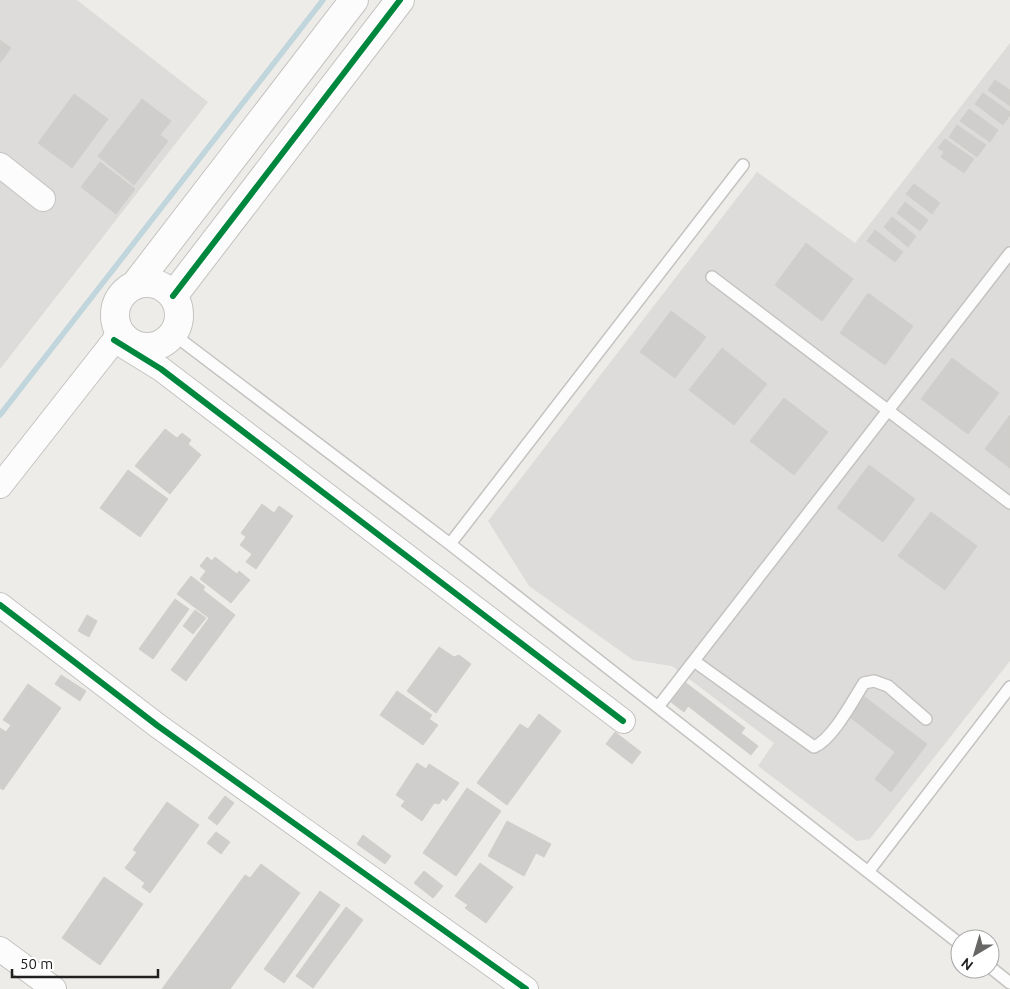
<svg xmlns="http://www.w3.org/2000/svg" width="1010" height="989" font-family="Ubuntu,sans-serif">
	<style>
		.residential { fill: #dddcda }
		.lines { fill: none; stroke-linecap: round; stroke-linejoin: round }
		.stream { stroke: #c1d6dc; stroke-width: 5.5 }
		.building { fill: #d0cecc; stroke: #d1cecb }
		.service-casing { stroke: #c4c3c1; stroke-width: 14 }
		.minor-casing { stroke: #c4c3c1; stroke-width: 26 }
		.tertiary-casing { stroke: #c4c3c1; stroke-width: 30 }
		.service { stroke: #fcfcfc; stroke-width: 11 }
		.minor { stroke: #fcfcfc; stroke-width: 24 }
		.tertiary { stroke: #fcfcfc; stroke-width: 28 }
		.cycleway-casing { stroke: #fff; stroke-width: 9 }
		.cycleway { stroke: #00873e; stroke-width: 6 }
	</style>
	<rect width="100%" height="100%" fill="#eeece9"/>
	<!-- residential -->
	<path class="residential" d="M0,0H77L208,102L0,369Z
		M1010,43V661L870,839L857,841L758,766L774,743L672,666L633,660L529,586L488,521L757,172L855,243Z"/>
	<g class="lines">
		<!-- stream -->
		<path class="stream" d="M0,415L323,0"/>
	</g>
	<!-- building -->
	<path class="building" d="M0,40L11,48L0,63Z
		M995,80L1010,90V106L988,90Z
		M983,93L1010,112V115L1003,125L975,104Z
		M74,94L108,119L72,168L38,143Z
		M142,99L171,121L160,135L168,141L134,185L98,156Z
		M969,109L998,130L990,142L960,121Z
		M957,125L986,145L977,157L949,137Z
		M945,139L974,159L964,173L941,157L944,152L938,148Z
		M100,162L135,189L116,214L81,187Z
		M914,184L940,203L932,214L906,194Z
		M905,202L928,220L920,231L897,213Z
		M892,217L916,236L908,247L884,227Z
		M875,230L903,252L895,262L867,241Z
		M806,243L853,279L822,321L775,285Z
		M868,293L913,326L885,365L840,333Z
		M671,311L706,337L675,378L640,352Z
		M722,348L767,384L734,425L689,390Z
		M952,358L999,393L968,434L921,399Z
		M784,398L828,432L794,475L750,441Z
		M1010,415V468L985,449Z
		M165,429L177,438L182,433L191,440L188,444L201,455L170,494L135,466Z
		M869,465L915,499L883,542L837,508Z
		M128,470L168,499L140,537L100,508Z
		M262,504L274,513L279,506L293,516L256,569L246,562L252,554L240,545L246,537L241,533Z
		M931,512L977,546L945,590L898,556Z
		M207,557L212,561L215,557L237,574L239,571L250,580L231,603L200,579L206,571L200,566Z
		M191,576L205,587L203,590L235,615L186,681L171,670L209,618L177,594Z
		M175,599L189,609L153,659L139,649Z
		M195,610L206,618L193,634L183,626Z
		M87,615L97,621L89,637L78,631Z
		M439,647L454,657L459,655L471,664L436,713L407,691Z
		M61,675L86,691L80,701L55,684Z
		M686,683L745,728L741,733L758,746L751,755L688,706L684,712L671,702Z
		M28,684L61,708L3,790L0,788V728L6,732L11,725L3,720Z
		M397,691L432,715L429,719L438,725L423,745L380,715Z
		M862,695L927,744L891,792L875,779L895,752L847,715Z
		M539,714L561,731L507,805L477,783L520,724L528,729Z
		M615,732L641,752L632,764L606,744Z
		M417,763L426,769L429,764L459,783L446,801L443,798L439,804L434,803L422,821L401,806L405,801L396,795Z
		M467,788L501,811L456,876L423,853Z
		M225,796L234,803L217,825L208,818Z
		M167,802L199,825L150,893L142,887L145,883L125,868L137,852L133,850Z
		M507,821L551,844L544,857L536,853L524,876L488,856Z
		M216,832L230,842L221,854L207,843Z
		M363,835L391,856L385,864L357,844Z
		M480,863L513,887L486,923L465,908L468,905L455,896Z
		M261,864L300,893L230,989H162L245,875L250,878Z
		M424,871L443,886L433,898L414,883Z
		M104,877L143,904L100,965L62,938Z
		M320,891L340,905L284,983L264,969Z
		M346,907L363,920L313,988L296,976Z"/>
	<g class="lines">
		<defs>
			<path id="service" d="M712,277L1010,503
				M173,334L450,544L960,944
				M450,544L743,165
				M694,661L814,747C833,739 853,700 864,683L874,681L888,686L926,719
				M658,707L1010,253
				M868,872L1010,687
				M990,967L1010,983"/>
			<path id="minor" d="M0,165L43,199
				M114,340L161,369L623,721
				M0,486L121,332
				M0,605L158,726L526,989
				M0,949L54,989"/>
			<path id="tertiary" d="M115 315a32 32 0 1 1 64 0a32 32 0 1 1-64 0Z
				M135,285L354,0
				M173,296L400,0"/>
		</defs>
		<!-- service casing -->
		<use href="#service" class="service-casing"/>
		<!-- minor casing -->
		<use href="#minor" class="minor-casing"/>
		<!-- tertiary casing -->
		<use href="#tertiary" class="tertiary-casing"/>
		<!-- service -->
		<use href="#service" class="service"/>
		<!-- minor -->
		<use href="#minor" class="minor"/>
		<!-- tertiary -->
		<use href="#tertiary" class="tertiary"/>
		<defs>
			<path id="cycleway" d="M173,296L400,0
				M114,340L161,369L623,721
				M0,605L158,726L526,989"/>
		</defs>
		<!-- cycleway casing -->
		<use href="#cycleway" class="cycleway-casing"/>
		<!-- cycleway -->
		<use href="#cycleway" class="cycleway"/>
	</g>
	<!-- north arrow -->
	<g transform="translate(975 954) rotate(218)"><circle r="24" fill="#ffffff" stroke="#a6a6a6"/>
	<path d="M0-4L9 19L0 12L-9 19Z" fill="#686766"/>
	<text y="-8" font-size="14" font-weight="bold" text-anchor="middle" fill="#202020">N</text>
	</g>
	<!-- scale -->
	<path d="M12 969v8h146v-8" fill="none" stroke="#202020" stroke-width="2.5"/>
	<text x="20" y="969" font-size="15" fill="#202020" stroke="#ffffff" stroke-width="4" paint-order="stroke">50 m</text>
</svg>
